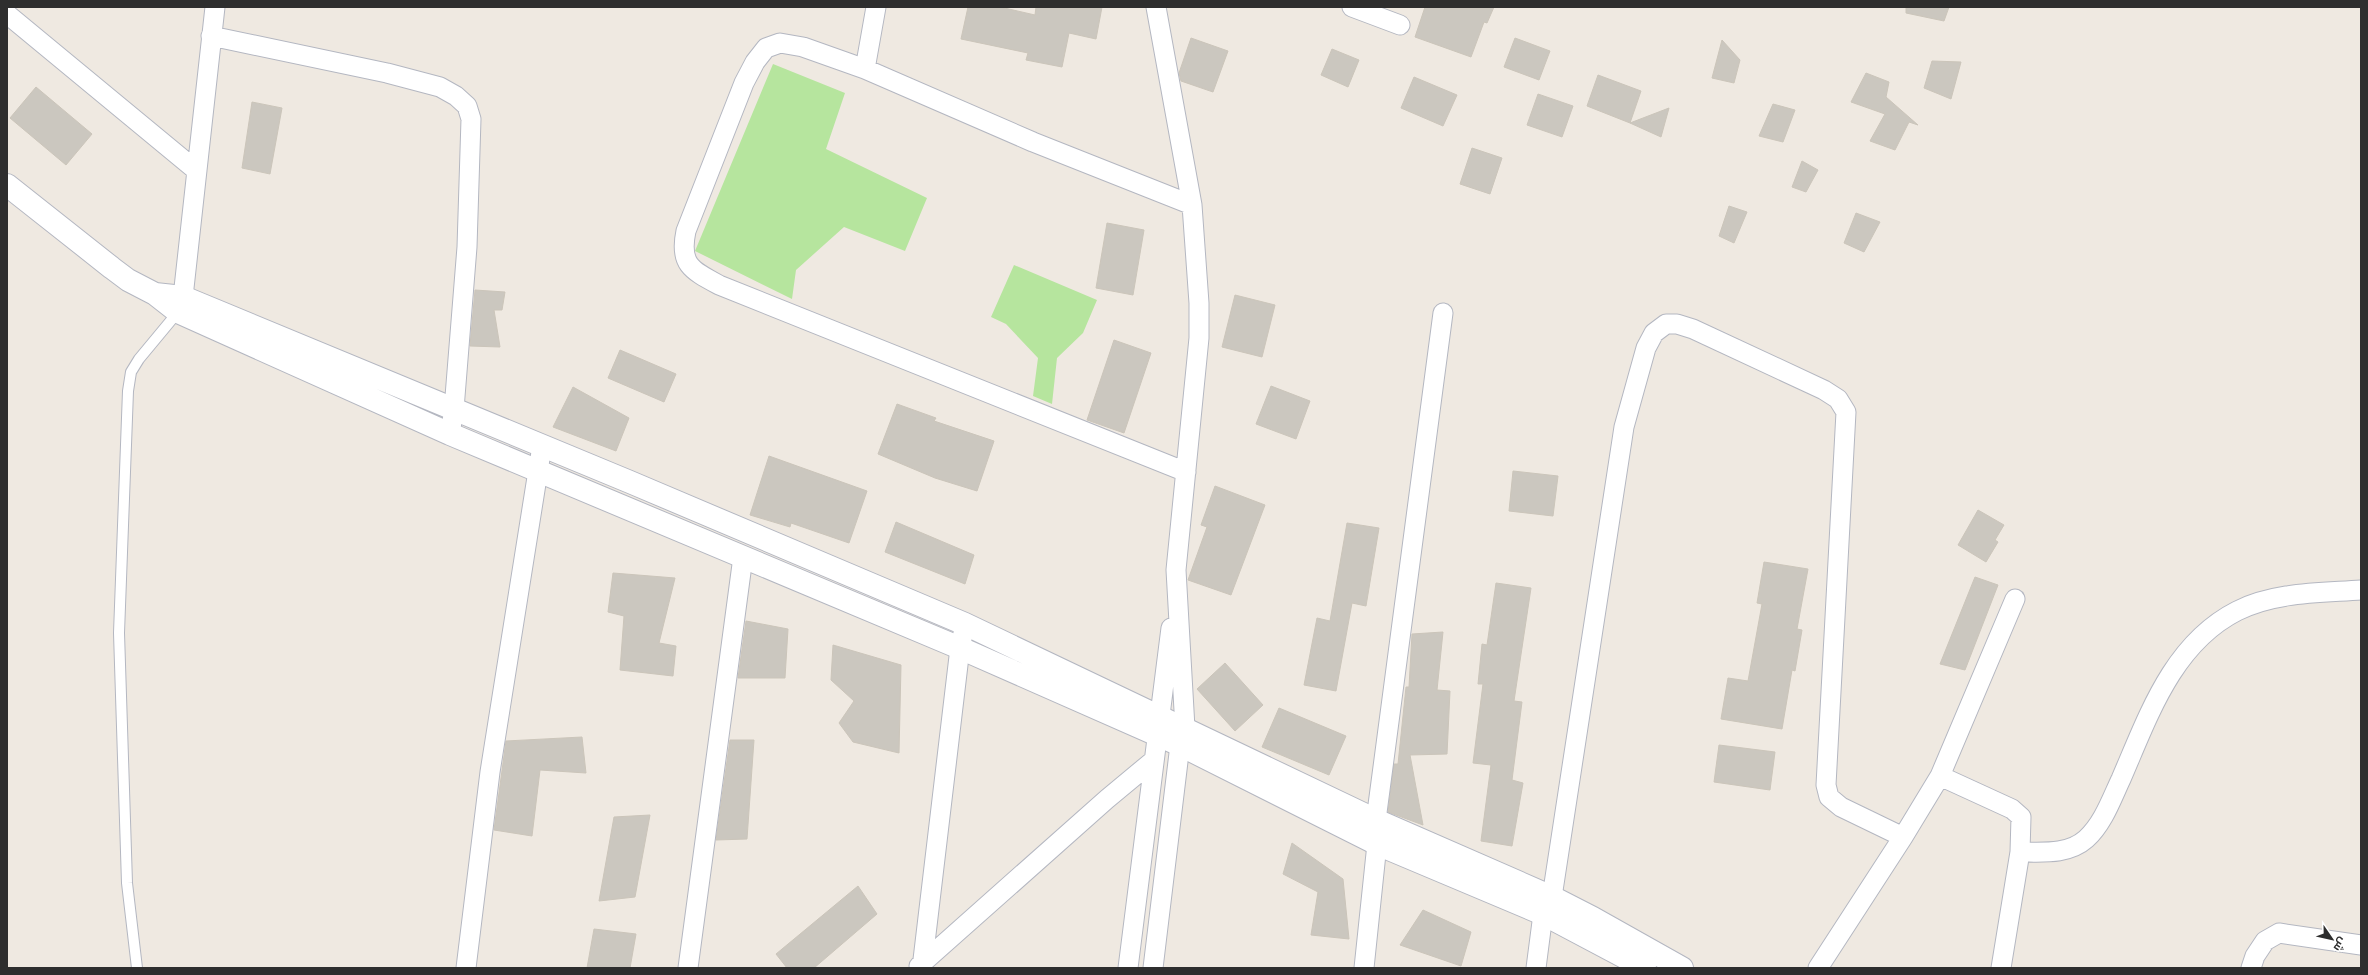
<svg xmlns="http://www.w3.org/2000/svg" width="2368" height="975" font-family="Inter,Cairo,sans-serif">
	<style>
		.green { fill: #b6e59e }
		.building { fill: #cbc7bf; stroke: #cbc5ba }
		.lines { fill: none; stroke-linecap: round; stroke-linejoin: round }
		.lane-casing { stroke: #b4b7c1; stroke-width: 12 }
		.street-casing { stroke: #b4b7c1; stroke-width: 21 }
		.secondary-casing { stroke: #b4b7c1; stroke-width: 24 }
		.lane { stroke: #fff; stroke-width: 10 }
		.street { stroke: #fff; stroke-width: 19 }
		.secondary { stroke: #fff; stroke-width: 22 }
	</style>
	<rect width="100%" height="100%" fill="#efe9e1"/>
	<!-- green -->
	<path class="green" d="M773,64L845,93L826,149L927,198L905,251L844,227L796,270L792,299L695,251Z
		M1014,265L1097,300L1083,333L1057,358L1052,404L1033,396L1038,358L1006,324L991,317Z"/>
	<!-- building -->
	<path class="building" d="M968,7H1000L1035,15L1036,7H1102L1096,39L1069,33L1062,67L1026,60L1028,53L961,39Z
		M1425,7H1494L1487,23L1484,22L1471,57L1415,37Z
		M1906,7H1949L1944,21L1906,13Z
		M1191,38L1228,51L1213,92L1181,81L1179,73Z
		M1515,38L1550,51L1539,80L1504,67Z
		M1722,40L1740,60L1734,83L1712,78Z
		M1332,49L1359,60L1348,87L1321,75Z
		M1932,61L1961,62L1951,99L1924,88Z
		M1866,73L1889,82L1886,97L1918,125L1909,122L1895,150L1870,141L1885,114L1851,102Z
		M1598,75L1641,91L1630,123L1587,106Z
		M1414,77L1457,95L1443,126L1401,108Z
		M36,87L92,134L66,165L10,118Z
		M1538,94L1573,106L1562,137L1527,125Z
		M252,102L282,108L270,174L242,168Z
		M1773,104L1795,110L1783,142L1759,136Z
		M1669,108L1661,137L1630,123Z
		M1472,148L1502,158L1490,194L1460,184Z
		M1802,161L1818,170L1806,192L1792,187Z
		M1729,206L1747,212L1734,243L1719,236Z
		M1856,213L1880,222L1864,252L1844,243Z
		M1107,223L1144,230L1133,295L1096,288Z
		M475,290L505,292L502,310H494L500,347L470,346Z
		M1235,295L1275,305L1262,357L1222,347Z
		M1114,340L1151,353L1124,433L1087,420Z
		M620,350L676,374L664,402L608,378Z
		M1271,386L1310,401L1296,439L1256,424Z
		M573,387L629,418L616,451L553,427Z
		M897,404L936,418L934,421L994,441L977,491L935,478L878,454Z
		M769,456L867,491L849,543L791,523L790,527L750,515Z
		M1513,471L1558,476L1553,516L1509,511Z
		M1215,486L1265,505L1231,595L1188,580L1207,527L1201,525Z
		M1978,510L2004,525L1995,540L1998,542L1986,562L1958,545Z
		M896,522L974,555L965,584L885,552Z
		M1347,523L1379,528L1366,606L1352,603L1336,691L1304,685L1317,618L1330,621Z
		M1764,562L1808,569L1797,629L1802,630L1795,671L1792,670L1782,729L1721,719L1728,678L1748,681L1762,604L1757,603Z
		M613,573L675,578L659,643L676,646L673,676L620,670L624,616L608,612Z
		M1975,577L1998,585L1965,670L1940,664Z
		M1496,583L1531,588L1514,701L1522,702L1512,780L1523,783L1512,846L1481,841L1491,765L1473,763L1483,684H1478L1482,644L1487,645Z
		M746,621L788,629L785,678H738Z
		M1443,632L1437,690L1450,691L1447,754L1410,755L1423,825L1388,812L1394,764H1398L1406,687H1409L1412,634Z
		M833,645L901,665L899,753L853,742L839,723L854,701L831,680Z
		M1225,663L1263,705L1235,731L1197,689Z
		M1279,708L1346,736L1329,775L1262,747Z
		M582,737L586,773L540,770L532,836L494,830L506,741Z
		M730,740H754L747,839L716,840Z
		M1719,745L1775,752L1770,790L1714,782Z
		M650,815L635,897L599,901L614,817Z
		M1292,843L1343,879L1349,939L1311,935L1318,892L1283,874Z
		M858,886L877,914L814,968H787L776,954Z
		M1423,910L1471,932L1461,966L1400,945Z
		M594,929L636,934L630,968H587Z"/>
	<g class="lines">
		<defs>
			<path id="lane" d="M137,968L127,883L119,633L128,391L131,372L139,359L178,312"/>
			<path id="street" d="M1352,7L1400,25
				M7,14L197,171
				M211,36L387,73L440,87L456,96L467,106L471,119L467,247L454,409L450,434
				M865,69L876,7
				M178,311L183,297L215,7
				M1186,472L719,285C691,270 679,264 686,231L744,83L755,62L766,48L780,43L803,47L865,69L1033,142L1192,205
				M1940,776L2012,809L2021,817L2020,852L2001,968
				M1376,820L1443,313
				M2020,852C2042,852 2068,855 2086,839C2103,824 2112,798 2121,779C2148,717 2172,644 2237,611C2274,592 2320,593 2361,590
				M1552,897L1624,427L1646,348L1654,333L1666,324H1677L1693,329L1824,390L1838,399L1846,412L1826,785L1829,797L1841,807L1903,837
				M919,966L1107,799L1154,760
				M466,968L490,772L542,446
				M688,968L743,557
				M922,968L960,648L965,624
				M1128,968L1171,628
				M1153,968L1180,745L1185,728L1176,570L1199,338V303L1192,205L1156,7
				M1364,968L1377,844
				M1536,968L1543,914
				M1818,968L1903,837L1940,776L2015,599
				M2251,968L2255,956L2265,941L2279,933L2361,945"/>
			<path id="secondary" d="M7,185L112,268L128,280L155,294L178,312L450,434L960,648L1180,745L1377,844L1543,914L1645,968
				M155,294L183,297L630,482L965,624L1376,820L1552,897L1593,918L1682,968"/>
		</defs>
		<!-- lane casing -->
		<use href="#lane" class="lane-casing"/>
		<!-- street casing -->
		<use href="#street" class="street-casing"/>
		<!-- secondary casing -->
		<use href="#secondary" class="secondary-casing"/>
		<!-- lane -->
		<use href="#lane" class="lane"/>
		<!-- street -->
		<use href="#street" class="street"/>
		<!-- secondary -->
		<use href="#secondary" class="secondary"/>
	</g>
	<!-- border -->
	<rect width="2368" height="975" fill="none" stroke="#2e2e2e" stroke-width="16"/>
	<!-- north arrow -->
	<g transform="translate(2332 939) rotate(124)" stroke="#ffffff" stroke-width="3" paint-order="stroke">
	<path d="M0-3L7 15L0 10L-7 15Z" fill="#2e2e2e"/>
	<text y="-6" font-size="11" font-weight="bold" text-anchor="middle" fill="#2e2e2e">ش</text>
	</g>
</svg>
